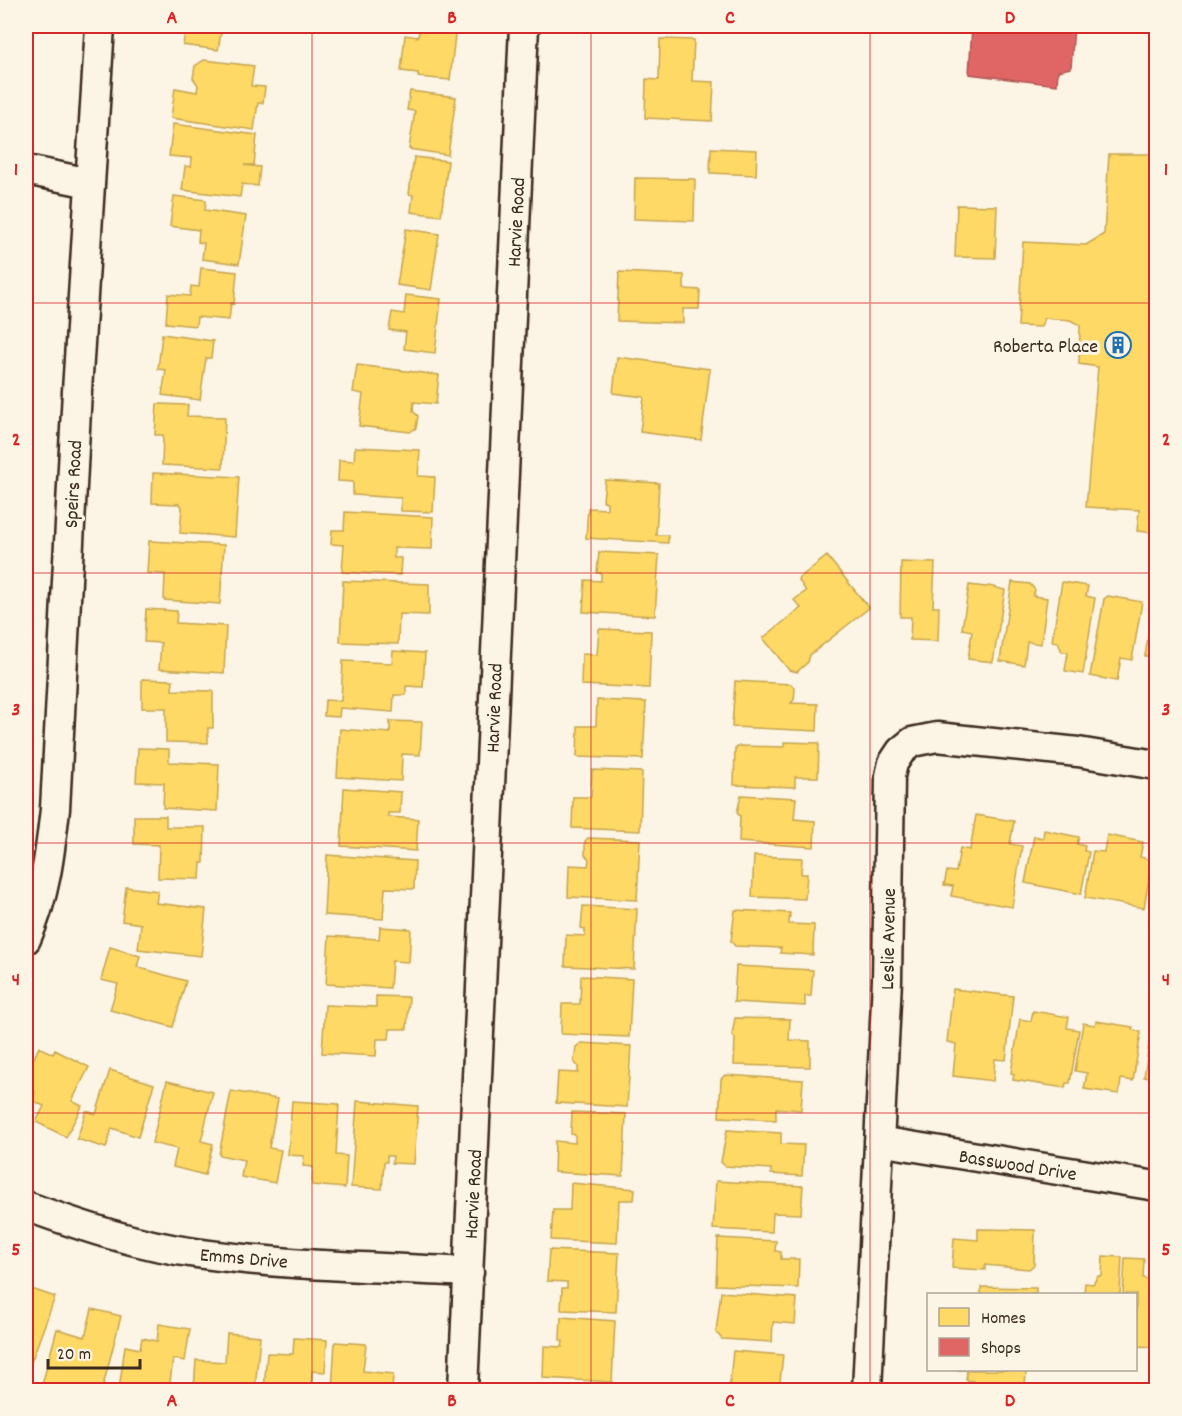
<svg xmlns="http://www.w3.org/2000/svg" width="1182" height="1416" font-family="Dekko,sans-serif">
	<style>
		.homes { fill: #ffd966; stroke: #c4a450; stroke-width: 1.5 }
		.shops { fill: #e06666; stroke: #ae5450; stroke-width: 1.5 }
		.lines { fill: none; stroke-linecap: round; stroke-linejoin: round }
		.minor-casing { stroke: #3b2a1e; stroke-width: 33 }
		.minor { stroke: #fcf5e5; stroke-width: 28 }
		.grid { fill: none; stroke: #d62828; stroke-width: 1.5; stroke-opacity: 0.55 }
		.labels { text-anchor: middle; stroke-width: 6; stroke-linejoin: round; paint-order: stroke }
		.street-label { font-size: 20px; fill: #3b2a1e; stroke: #fcf5e5 }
		.poi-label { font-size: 20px; fill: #3b2a1e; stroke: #fcf5e5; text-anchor: end }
		.neatline { fill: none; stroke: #d62828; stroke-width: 2 }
		.grid-label { font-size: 20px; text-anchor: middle; font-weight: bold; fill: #d62828 }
	</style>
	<rect width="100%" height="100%" fill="#fcf5e5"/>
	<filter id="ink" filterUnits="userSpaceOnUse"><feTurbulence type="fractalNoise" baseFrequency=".0167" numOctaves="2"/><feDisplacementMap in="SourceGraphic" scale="12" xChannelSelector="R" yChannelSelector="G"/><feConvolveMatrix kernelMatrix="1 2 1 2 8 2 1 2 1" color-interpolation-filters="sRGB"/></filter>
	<g filter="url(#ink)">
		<!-- homes -->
		<path class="homes" d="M186,26H222L218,50L183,45Z
			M420,26H456L450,80L418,77V73L401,71L405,35L418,37Z
			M660,39L694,40L692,81L714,82L712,121L645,118L646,79L659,80Z
			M204,60L254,66L251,86L265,87L263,103H258L254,130L171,118L175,88L197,92L198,85L193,78L195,66Z
			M410,91L456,97L448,155L409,149L415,111L407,110Z
			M173,124L257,135L254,165H244L260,167L258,186L242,184L240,197L182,190L185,166L191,167L192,158L169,156Z
			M711,148L757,150L756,175L710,173Z
			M1109,154H1156V533L1137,531L1139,510L1086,507L1098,367L1079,364L1080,325L1070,320L1044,318L1041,327L1018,326L1023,242L1086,245L1104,234Z
			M414,157L448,161L441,216L411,212L413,195L409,194Z
			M635,178L695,179L694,221L634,219Z
			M174,196L206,200L205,210L246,216L239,264L202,259L204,243L198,242L199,230L170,226Z
			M957,205L997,206L995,258L955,257Z
			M406,229L439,234L431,290L397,285Z
			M201,268L237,272L234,304L231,303L229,320L197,317L196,326L166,323L168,294L190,296L191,286L199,287Z
			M619,272L684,275V289L700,290L699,309H683V323L617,321Z
			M406,295L441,299L435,353L404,349L406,332L389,330L392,312L404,314Z
			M162,334L213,341L211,358H206L200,400L162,395L166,370L158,369Z
			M617,357L710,369L701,440L640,432L644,397L613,393Z
			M357,365L439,375L436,404L414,402L413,411L418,416L416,428L410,432L359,426L363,394L353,392Z
			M157,404L188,405L187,416L225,417L223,468L162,465L163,435H155Z
			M355,447L420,450L418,476L435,477L433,512L401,511V498L353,495V482L338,481L339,460L354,461Z
			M153,473L239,477L235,537L180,533L182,507L179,504L152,503Z
			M605,480L659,483L656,535H668V543L586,538L588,508L607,509V502L603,501Z
			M345,512L433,517L432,549L394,548V558H401L400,575L342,572L344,545L331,544L332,530H344Z
			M149,541L224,545L220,604L164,600L165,574L147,573Z
			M599,552L659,555L655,616L583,612L585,580L601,581V573H597Z
			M827,556L869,608L810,655L808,662L797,672L789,670L763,638L801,608L794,600L806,591L798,579Z
			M901,562L935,563L933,607H939L938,641L910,640L911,617H900Z
			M343,581L429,584V615L399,614L398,644L340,642Z
			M1012,582L1030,584L1035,590L1033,596L1047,598L1041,644L1027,642L1024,665L1000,661Z
			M1062,582L1088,586L1086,596L1095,598L1083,674L1065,671L1068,652H1062L1058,642L1052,641Z
			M969,585L986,587L989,586L1005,590L993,662L968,659L972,631L962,629Z
			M1108,596L1142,602L1132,660L1121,658L1117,681L1090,676L1104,599Z
			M146,609L177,611L176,623L226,626L224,673L159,669L161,643L144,642Z
			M1152,613H1156V687L1149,686L1154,657L1145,656Z
			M599,629L651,631L649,688L581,685L582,654L597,655Z
			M393,651L425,653L423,687L406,686V695H394L393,712L340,708L339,717L324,716L325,700L341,701L343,661L392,663Z
			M142,679L173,680L172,690L213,691V728H208V743L166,742V708H142Z
			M735,681L791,684L795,689L794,700L791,703L818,704L817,731L732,727Z
			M597,700L646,702L643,759L577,757L578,726H596Z
			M390,721L422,722L420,755L402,754L401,781L337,777L340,729L390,733Z
			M784,742L819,743L818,777H795V787L734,785L735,749L739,746L784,747Z
			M138,748L169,749V762L219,764L217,811L163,808L164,783L136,782Z
			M592,770L642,772L640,831L572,828L573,797H591Z
			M344,788L401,792L400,813H388V817L418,819L416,851L341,846Z
			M741,795L796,798L794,819L815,821L814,847L739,842L740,816L737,813Z
			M976,815L1014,821L1010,844L1022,846L1012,907L951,896L953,886L944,885L947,871L956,872L960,848L970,850Z
			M134,816H166V827H205L204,863H201L200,879L158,878L159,845L134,844Z
			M1044,830L1079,837L1077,844L1085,846L1084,851L1089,852L1081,894L1025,883L1034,836L1043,838Z
			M1107,835L1143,842L1140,857L1152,860L1144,908L1085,898L1093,851L1104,852Z
			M588,838L640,840L637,900L568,897L569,865L588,866L589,859L585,855V841Z
			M327,855L415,861L414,889L385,888L383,919L324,915Z
			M754,856L802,858L801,874H807L805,899L752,897Z
			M1156,882V928L1148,926Z
			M126,887L158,891L156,903L206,909L201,956L138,949L141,924L122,921Z
			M583,906L637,909L634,969L565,966L566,935L585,936V929L581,928Z
			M735,910L790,913L789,924L814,925L813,955L780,953L781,948L735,946L731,941Z
			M380,927L411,929L409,962L392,961L390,988L326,984L329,936L379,939Z
			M110,947L140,956L137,967L186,981L173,1027L110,1010L118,984L101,980Z
			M736,966L813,970L811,996H805V1006L734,1002Z
			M581,976L632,979L629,1037L561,1034L562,1004H580Z
			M953,989L1013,996L1006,1060L995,1059L993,1081L953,1076L956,1044L947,1042Z
			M376,996L409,997L407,1029H390L389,1039H377L376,1056L322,1053L325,1005L376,1007Z
			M1033,1011L1069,1017L1067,1028L1079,1030L1070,1083H1066L1065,1088L1013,1080L1014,1074L1011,1073L1020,1019L1031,1021Z
			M735,1018L790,1019L789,1040L810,1041V1067L734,1065L735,1038L732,1035Z
			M1153,1018L1156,1019V1106L1150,1105L1154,1079L1144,1077Z
			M1096,1021L1133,1027L1132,1030L1141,1032L1133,1081L1121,1079L1119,1094L1084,1089L1087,1073L1075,1071L1083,1023L1095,1025Z
			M581,1043L631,1046L627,1107L556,1103L558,1072L578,1073V1066L574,1062L576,1047Z
			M39,1047L53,1054L55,1050L89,1067L72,1101L82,1106L66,1137L36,1122L44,1106L34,1101L35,1091L26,1087V1076Z
			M110,1070L154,1084L138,1137L112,1128L106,1148L77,1139L86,1111L96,1114Z
			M725,1075L803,1080L801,1110L776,1108V1120L719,1117L721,1079Z
			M167,1081L213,1092L201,1141L213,1144L205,1175L173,1167L177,1149L152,1143Z
			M231,1091L278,1099L269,1148L281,1150L275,1183L241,1177L244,1160L219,1155Z
			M292,1101L339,1104L336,1155L347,1156L345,1188L312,1185L313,1167L303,1166L304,1156L288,1155Z
			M357,1101L418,1106L414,1164L392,1163L393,1156H387V1162H384L382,1189L351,1187Z
			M572,1112L626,1114L623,1176L554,1172L555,1141L575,1143V1135L571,1134Z
			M727,1130L781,1133V1144L804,1145L802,1176L771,1174V1169L725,1166L721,1162Z
			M716,1181L803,1186L801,1214L773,1213L772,1232L713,1229Z
			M571,1183L635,1189L634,1200H619L617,1243L551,1240L553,1210H570Z
			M978,1229L1035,1230L1034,1265L1029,1269L985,1265V1270L952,1268L954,1238L978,1240Z
			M718,1238L776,1241L775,1251L781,1252V1259H799L798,1288L716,1285Z
			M549,1250L619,1253L616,1312L561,1310L562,1288H567V1282L547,1281Z
			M1103,1256L1122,1257L1120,1294H1084L1085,1283L1093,1284L1098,1276H1102Z
			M1125,1258L1144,1259L1143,1278L1148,1279L1152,1287L1156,1288L1155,1347L1136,1346V1294H1123Z
			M26,1287L55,1297L26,1376Z
			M981,1287L1036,1288V1294H981Z
			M721,1292L797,1298L795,1324L773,1322L772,1342L722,1339L716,1332Z
			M92,1309L121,1316L102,1390H65L42,1385L57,1329L85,1337Z
			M561,1317L615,1321L612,1382L543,1378L544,1346L562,1347L563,1341L560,1340Z
			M159,1324L190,1329L185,1361L173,1359L169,1390H119L125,1346L140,1349L142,1338L157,1341Z
			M227,1333L260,1336L255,1390H194L196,1360L225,1362Z
			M294,1338L327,1340L325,1372L312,1371L311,1390H264L267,1353L293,1354Z
			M335,1342L366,1344L363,1371L393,1374L392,1390H332Z
			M733,1351L783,1355L779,1390H729Z
			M956,1370H1026L1025,1390L973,1388V1381L966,1380L967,1370Z
			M562,1387L612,1390H558Z"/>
		<!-- shops -->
		<path class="shops" d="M972,26H1074L1071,68L1058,71L1057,85L969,74Z"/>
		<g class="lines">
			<defs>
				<path id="minor" d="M26,170L90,183
					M26,939C45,898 50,853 55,809L77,391L100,26
					M879,1141L1156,1186
					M26,1206C81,1226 137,1245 196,1253C285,1266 379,1267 469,1272
					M463,1390L524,26
					M867,1390L887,980L890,776L893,763L901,751L912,742L937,737L1078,752L1156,765"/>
			</defs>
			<!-- minor casing -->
			<use href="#minor" class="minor-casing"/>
			<!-- minor -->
			<use href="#minor" class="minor"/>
		</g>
	</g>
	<!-- grid -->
	<path class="grid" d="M312,26V1390M591,26V1390M870,26V1390M26,303H1156M26,573H1156M26,843H1156M26,1113H1156"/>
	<!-- icons -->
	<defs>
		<symbol id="building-ring" viewBox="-11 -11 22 22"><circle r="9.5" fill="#fcf5e5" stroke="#1f6fb2" stroke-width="1.5"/><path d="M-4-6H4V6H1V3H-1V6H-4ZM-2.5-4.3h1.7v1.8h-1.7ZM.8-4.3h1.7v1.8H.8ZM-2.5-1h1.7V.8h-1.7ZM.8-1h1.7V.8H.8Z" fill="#1f6fb2"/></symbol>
	</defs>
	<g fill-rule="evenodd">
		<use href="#building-ring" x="1103" y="330" width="30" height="30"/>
	</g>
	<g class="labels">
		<!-- street labels -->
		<g class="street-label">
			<text transform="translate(515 222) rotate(-87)" y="7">Harvie Road</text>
			<text transform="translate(72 484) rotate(-87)" y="7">Speirs Road</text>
			<text transform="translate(493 708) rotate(-88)" y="7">Harvie Road</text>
			<text transform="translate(887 939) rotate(-89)" y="7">Leslie Avenue</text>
			<text transform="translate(1018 1164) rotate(9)" y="7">Basswood Drive</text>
			<text transform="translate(472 1194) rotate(-87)" y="7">Harvie Road</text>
			<text transform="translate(244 1257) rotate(5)" y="7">Emms Drive</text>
		</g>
		<!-- poi labels -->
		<g class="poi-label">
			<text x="1098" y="352">Roberta Place</text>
		</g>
	</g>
	<!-- margin -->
	<rect width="1182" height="1416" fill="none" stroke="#fcf5e5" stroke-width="66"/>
	<!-- legend -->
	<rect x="927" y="1293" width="210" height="78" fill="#fcf5e5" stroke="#afa495" stroke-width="1.5"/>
	<rect x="939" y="1308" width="30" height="18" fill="#ffd966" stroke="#afa495" stroke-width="1.5"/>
	<text x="981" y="1323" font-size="18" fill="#3b2a1e">Homes</text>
	<rect x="939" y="1338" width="30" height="18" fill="#e06666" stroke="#afa495" stroke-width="1.5"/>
	<text x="981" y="1353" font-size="18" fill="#3b2a1e">Shops</text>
	<!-- scale -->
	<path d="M48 1359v9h92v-9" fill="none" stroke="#3b2a1e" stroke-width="3"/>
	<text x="57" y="1359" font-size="18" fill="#3b2a1e" stroke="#fcf5e5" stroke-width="4.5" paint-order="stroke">20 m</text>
	<rect x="33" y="33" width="1116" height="1350" class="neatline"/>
	<g class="grid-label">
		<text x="172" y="23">A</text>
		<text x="452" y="23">B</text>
		<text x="730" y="23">C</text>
		<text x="1010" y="23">D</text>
		<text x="16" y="175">1</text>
		<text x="1166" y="175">1</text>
		<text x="16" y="445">2</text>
		<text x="1166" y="445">2</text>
		<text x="16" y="715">3</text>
		<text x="1166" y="715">3</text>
		<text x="16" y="985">4</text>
		<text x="1166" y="985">4</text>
		<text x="16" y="1255">5</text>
		<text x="1166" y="1255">5</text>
		<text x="172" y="1406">A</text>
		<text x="452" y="1406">B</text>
		<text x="730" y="1406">C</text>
		<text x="1010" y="1406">D</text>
	</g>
</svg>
